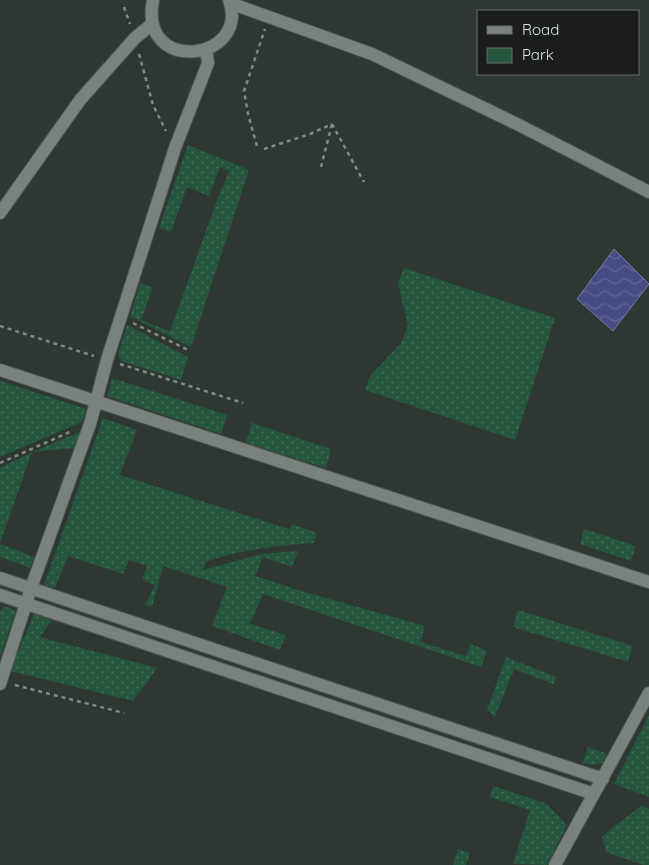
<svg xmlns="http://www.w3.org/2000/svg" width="649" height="865" font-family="Quicksand,sans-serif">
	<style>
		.green { fill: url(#green-dots) }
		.water { fill: url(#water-waves); stroke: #757aa0 }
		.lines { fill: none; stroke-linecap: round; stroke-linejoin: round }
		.minor-casing { stroke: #4f5551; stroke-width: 14 }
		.path { stroke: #838a85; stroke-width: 2.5; stroke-dasharray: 4 4; stroke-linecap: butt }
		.minor { stroke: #79827c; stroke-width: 12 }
	</style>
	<defs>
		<pattern id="green-dots" width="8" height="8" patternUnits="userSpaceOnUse" patternTransform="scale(1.25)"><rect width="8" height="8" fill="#25563d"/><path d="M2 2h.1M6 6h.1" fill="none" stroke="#446e59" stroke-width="1.8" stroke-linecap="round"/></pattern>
		<pattern id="water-waves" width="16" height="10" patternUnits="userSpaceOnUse" patternTransform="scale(1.25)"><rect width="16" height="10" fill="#474c85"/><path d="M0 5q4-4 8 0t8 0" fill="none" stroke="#616696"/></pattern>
	</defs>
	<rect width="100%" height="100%" fill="#2f3732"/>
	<!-- green -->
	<path class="green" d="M188,145L249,170L191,347L130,316L140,283L153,287L141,320L170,331L216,203L229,171L220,167L209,196L187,187L171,232L159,228Z
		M404,268L555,318L515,440L365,390L370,376L401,343L408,326L398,283Z
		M127,325L188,357L181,380L121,361L118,355Z
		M112,378L227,415L221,434L107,396Z
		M0,381L86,409L82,422L0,457Z
		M103,418L137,430L120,475L289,529L292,524L317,533L314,543C277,545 242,550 207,561L203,570L261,554L298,551L292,567L263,557L255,576L308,593L425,626L420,642L466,656L471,644L487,651L481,667L263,594L250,624L286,635L280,650L212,626L227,587L163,566L152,607L145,605L155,585L142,580L147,566L129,560L123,574L68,556L55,588L44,585Z
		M252,423L331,449L326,468L246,443Z
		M80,432L75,448L32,452L0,543V468L32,452Z
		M584,529L636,546L631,561L580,544Z
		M0,544L34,557L30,568L0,557Z
		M4,606L16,611L0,657V611Z
		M518,610L633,646L628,662L513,627Z
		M34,614L52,620L40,637L157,668L133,701L10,671Z
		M506,657L556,677L553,684L514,669L495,717L487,710Z
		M649,715V797L614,784Z
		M588,747L607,754L603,763L592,765L583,763Z
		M493,786L547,804L567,825L547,865L513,864L530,810L490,797Z
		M641,806L649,809V865H643L606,852L602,836Z
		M458,849L470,853L466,865H453Z"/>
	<!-- water -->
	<path class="water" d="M614,249L649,284L613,331L577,299Z"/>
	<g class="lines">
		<defs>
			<path id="minor" d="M153,0C138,76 251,61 229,0
				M230,3L372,54L517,124L649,192
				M0,213L80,100L135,38L152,24
				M0,370L649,582
				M0,578L603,779
				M0,595L594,794
				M0,684L31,588L90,424L107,360L175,148L208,63L206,50
				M555,865L649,693"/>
		</defs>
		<!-- minor casing -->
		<use href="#minor" class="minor-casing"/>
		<!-- path -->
		<path class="path" d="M124,7L130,24
			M139,54L153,105L166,131
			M332,124L364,182
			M257,146L248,114L244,91L265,29
			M264,149L310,134L332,124
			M321,167L332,124
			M133,323L190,351
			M0,326L94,356
			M120,364L243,403
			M0,463L72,431
			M15,685L124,713"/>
		<!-- minor -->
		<use href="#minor" class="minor"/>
	</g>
	<!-- legend -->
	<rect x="477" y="10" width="162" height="65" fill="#1a1d1b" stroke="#696d6a"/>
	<rect x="487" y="26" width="25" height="8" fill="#79827c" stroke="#696d6a"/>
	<text x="522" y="35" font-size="15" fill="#dfe4e0">Road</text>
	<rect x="487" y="48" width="25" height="15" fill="#25563d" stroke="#696d6a"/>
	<text x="522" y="60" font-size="15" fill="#dfe4e0">Park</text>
</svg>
